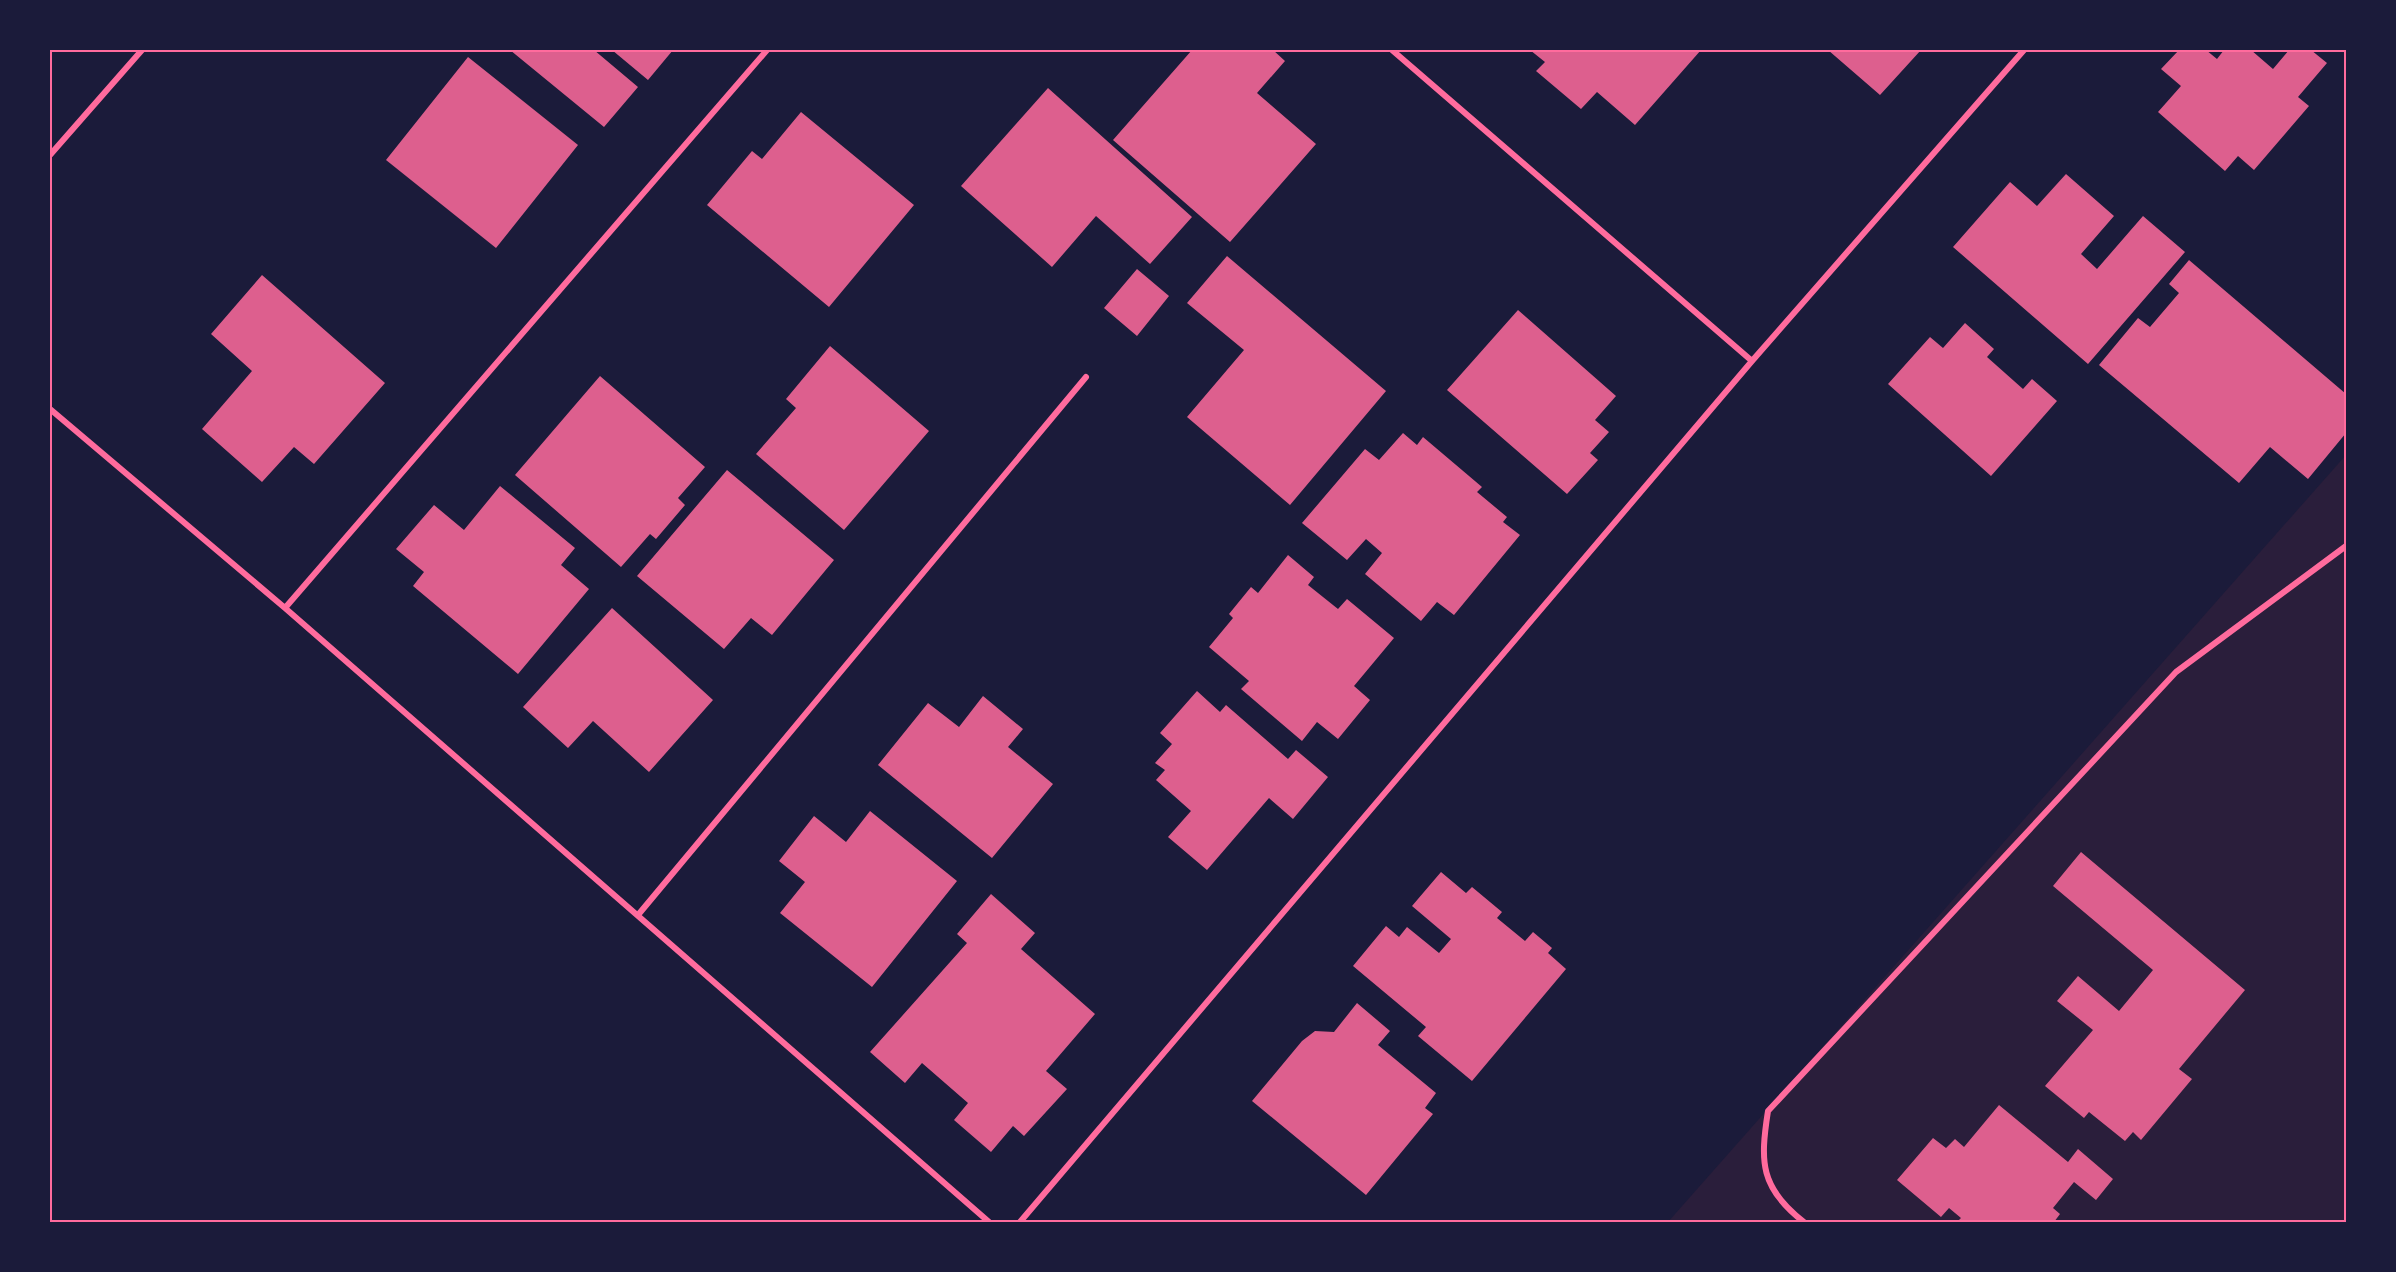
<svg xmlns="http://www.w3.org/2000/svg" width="2396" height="1272" font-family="Inter,sans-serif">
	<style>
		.green { fill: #2a1e3b }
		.building { fill: #dd5f8e }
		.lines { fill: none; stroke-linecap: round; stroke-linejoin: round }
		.minor { stroke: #ff6b9d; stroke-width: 6 }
		.neatline { fill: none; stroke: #ff6b9d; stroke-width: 2 }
	</style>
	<rect width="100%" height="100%" fill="#1b1b3a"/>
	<!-- green -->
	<path class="green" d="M2346,455V1222H1668Z"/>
	<!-- building -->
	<path class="building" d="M510,50H594L638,87L604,127Z
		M612,50H673L648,80Z
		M1192,50H1273L1285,61L1257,93L1316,144L1230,242L1113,140Z
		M1530,50H1701L1635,125L1597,92L1581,109L1536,71L1545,62Z
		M1828,50H1921L1880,95Z
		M2179,50H2206L2217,59L2224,50H2251L2273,69L2289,50H2311L2327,63L2298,97L2309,106L2254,170L2238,156L2225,171L2158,112L2181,86L2161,69Z
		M468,57L578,145L496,248L386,160Z
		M1048,88L1192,217L1150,264L1096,216L1052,267L961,186Z
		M801,112L914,205L829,307L707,205L752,151L762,159Z
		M2066,174L2114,216L2081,254L2097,269L2143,216L2185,252L2088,364L1953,247L2010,182L2037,206Z
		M1227,256L1386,391L1290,505L1187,417L1244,350L1187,303Z
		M2189,260L2346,394V433L2308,479L2270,447L2239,483L2099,365L2138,318L2150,327L2179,293L2169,284Z
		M1137,269L1169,296L1137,336L1104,308Z
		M262,275L385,383L314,464L294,447L262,482L202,429L252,371L211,334Z
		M1518,310L1616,396L1595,420L1609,432L1590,453L1598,460L1567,494L1447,390Z
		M1965,323L1994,349L1987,357L2023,389L2032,379L2057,401L1991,476L1888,384L1930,337L1943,348Z
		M830,346L929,431L844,530L756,454L796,408L786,399Z
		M600,376L705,467L678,498L685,505L656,539L650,534L621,567L515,475Z
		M1403,433L1417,445L1423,437L1482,487L1477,492L1507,517L1503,522L1520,535L1454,615L1437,602L1421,621L1365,574L1382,553L1366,539L1347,560L1302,523L1365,449L1379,460Z
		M727,470L834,560L772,635L751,618L724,649L637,576Z
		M500,486L575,548L561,565L589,589L518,674L413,586L424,572L396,549L434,505L464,530Z
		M1288,555L1314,577L1308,585L1338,609L1347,599L1394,638L1354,686L1370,700L1338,739L1317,722L1302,741L1241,689L1249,681L1209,647L1233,618L1229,614L1251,587L1258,593Z
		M612,608L713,700L649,772L593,721L568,748L523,707Z
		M1197,691L1220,712L1226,705L1288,759L1296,750L1328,777L1293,819L1269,798L1207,870L1168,837L1191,811L1156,780L1165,770L1155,763L1172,744L1160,733Z
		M983,696L1023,729L1008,747L1053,784L992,858L878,765L928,703L959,727Z
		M870,811L957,881L872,987L780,913L805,882L779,861L814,816L846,842Z
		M2081,852L2245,990L2179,1069L2192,1079L2141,1140L2133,1132L2125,1141L2089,1112L2084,1118L2045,1086L2093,1030L2057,1001L2078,976L2119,1011L2153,970L2053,886Z
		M1441,872L1466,893L1472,887L1502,912L1497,918L1525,941L1533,932L1552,948L1548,953L1566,969L1472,1081L1418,1036L1426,1027L1353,966L1386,926L1399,937L1407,927L1439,953L1451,939L1412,906Z
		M991,894L1035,933L1021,949L1095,1014L1046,1071L1067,1089L1024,1136L1013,1126L991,1152L954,1120L968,1103L922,1063L905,1083L870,1052L967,943L957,934Z
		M1357,1003L1390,1031L1378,1045L1436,1093L1425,1108L1433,1114L1366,1195L1252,1101L1302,1041L1315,1031L1334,1032Z
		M1999,1105L2068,1162L2078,1149L2113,1179L2096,1200L2074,1182L2053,1208L2060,1214L2054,1222H1957L1961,1218L1949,1208L1941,1217L1897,1180L1933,1138L1946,1148L1955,1139L1964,1147Z"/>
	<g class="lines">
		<!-- minor -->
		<path class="minor" d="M1392,50L1752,361
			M50,155L142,50
			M50,409L285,608L989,1222
			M285,608L767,50
			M638,915L1086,377
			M1020,1222L1752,361L2024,50
			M1804,1222C1760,1188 1760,1162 1768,1111L2176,672L2346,546"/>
	</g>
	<!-- border -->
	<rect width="2396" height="1272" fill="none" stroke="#1b1b3a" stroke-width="102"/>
	<rect x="51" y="51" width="2294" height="1170" class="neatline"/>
</svg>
